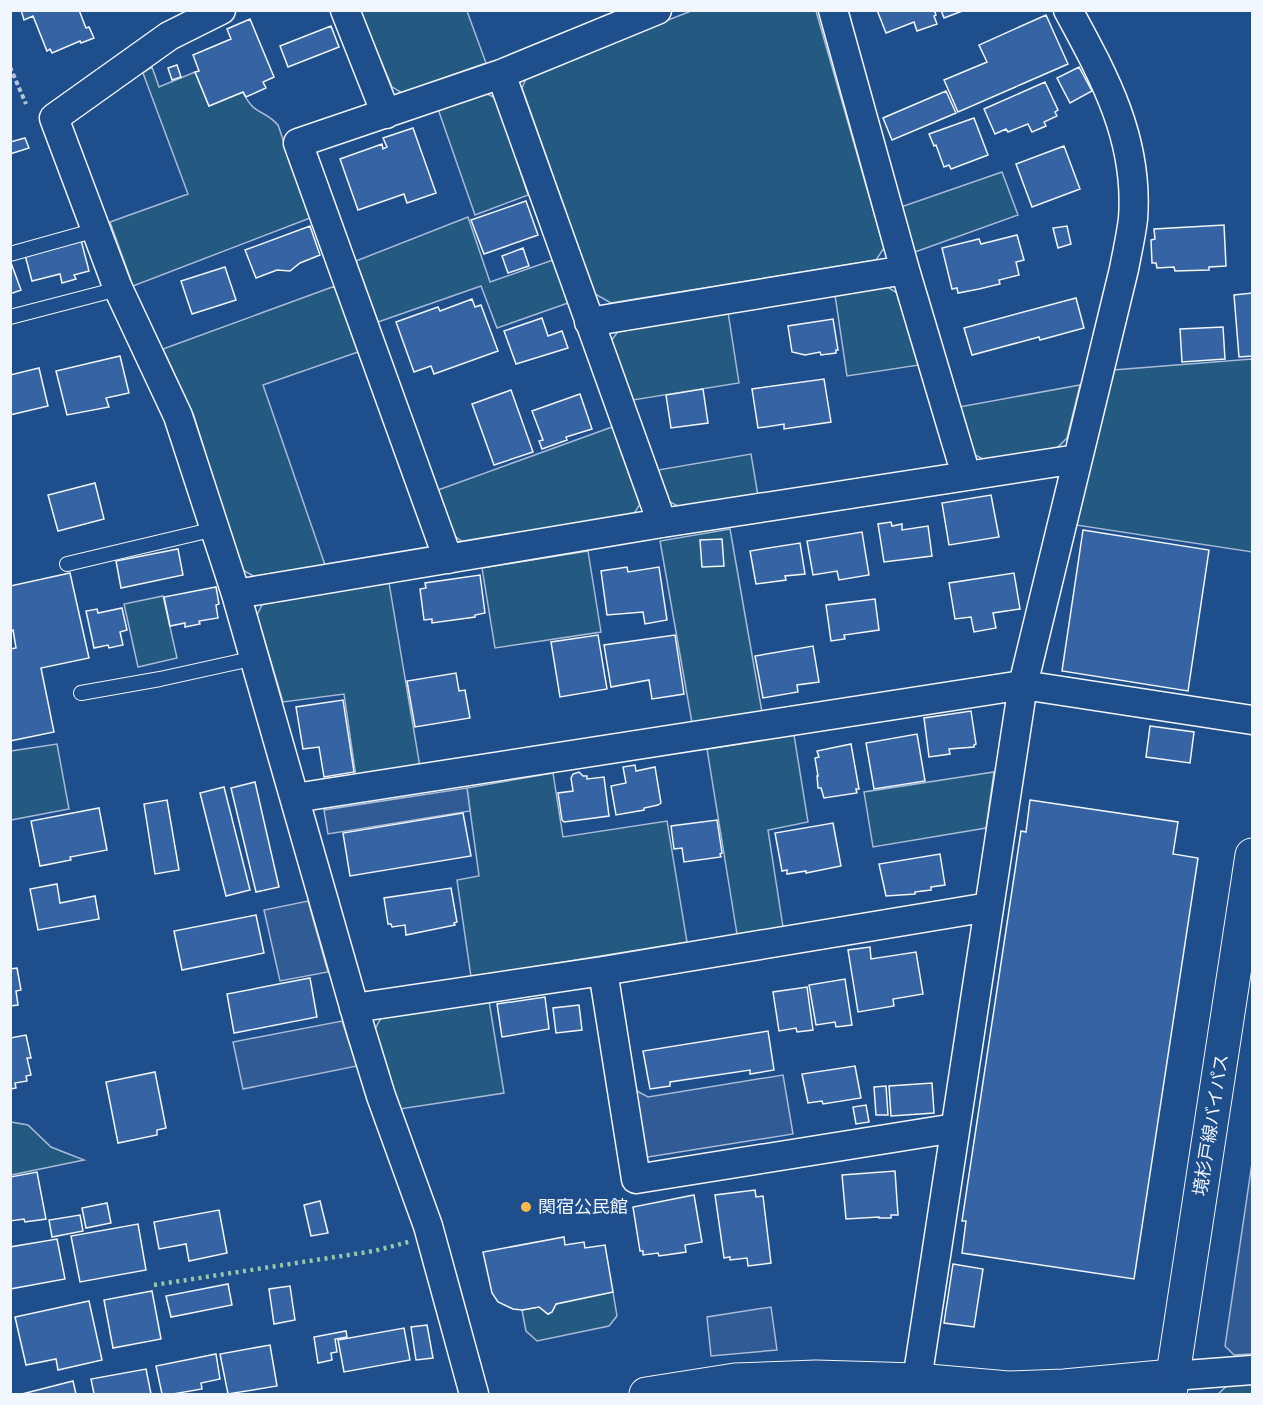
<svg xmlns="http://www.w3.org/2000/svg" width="1263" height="1405" font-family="'Sofia Sans Condensed','Noto Sans JP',sans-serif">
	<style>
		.green { fill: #245a82; stroke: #a8bbd7; stroke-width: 1.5 }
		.parking { fill: #305b95; stroke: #a8bbd7; stroke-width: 1.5 }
		.building { fill: #3563a3; stroke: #f2f6ff; stroke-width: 1.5 }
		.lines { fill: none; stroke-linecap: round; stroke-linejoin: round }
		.service-casing { stroke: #f2f6ff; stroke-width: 16 }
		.minor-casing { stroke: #f2f6ff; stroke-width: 31 }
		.tertiary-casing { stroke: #f2f6ff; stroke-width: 35 }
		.primary-casing { stroke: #f2f6ff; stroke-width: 35 }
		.path { stroke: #b3c4dc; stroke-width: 4; stroke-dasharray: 4.5 3; stroke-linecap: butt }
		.service { stroke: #1f4e8c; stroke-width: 14 }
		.minor { stroke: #1f4e8c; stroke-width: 28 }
		.tertiary { stroke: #1f4e8c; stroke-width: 33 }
		.primary { stroke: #1f4e8c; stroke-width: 33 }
		.hedge { stroke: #97c8a6; stroke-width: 4.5; stroke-dasharray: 3 4.5; stroke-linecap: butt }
		.poi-dot { fill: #ffb74d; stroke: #1f4e8c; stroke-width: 2 }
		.labels { text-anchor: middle; stroke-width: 4.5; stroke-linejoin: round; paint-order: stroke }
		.street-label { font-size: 18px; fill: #f2f6ff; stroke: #1f4e8c }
		.poi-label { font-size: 18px; fill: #f2f6ff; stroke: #1f4e8c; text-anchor: start }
	</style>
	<rect width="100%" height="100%" fill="#1f4e8c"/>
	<!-- green -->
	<path class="green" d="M360,11H467L486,63L402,93L392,87Z
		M691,11H816L884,248L876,260L611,303L595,294L522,88L527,76Z
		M152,67L159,87L195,72L209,106L243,92C254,116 264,109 278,125L310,218L133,286L110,222L188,194L143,73Z
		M484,92L497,99L528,195L475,215L438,109Z
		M1002,172L1018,215L915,252L901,207Z
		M468,217L490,282L553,260L568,303L497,328L481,286L378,322L356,261Z
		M335,286L358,352L263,385L325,565L255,577L241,569L194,416L163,349Z
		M886,286L897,293L919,365L847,376L835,295Z
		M728,312L739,383L633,400L611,341L619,330Z
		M1252,359V552L1076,525L1113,370Z
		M1080,385L1067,438L1055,450L985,460L971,453L959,407Z
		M612,427L640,504L632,517L466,544L453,535L438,490Z
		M751,454L758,496L682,508L668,501L658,470Z
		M730,529L762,712L692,723L660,541Z
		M588,551L601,632L495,648L482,568Z
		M389,583L420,767L356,777L344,694L283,702L257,615L263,603Z
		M163,596L177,658L138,667L124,604Z
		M794,735L808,822L768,830L783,927L737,934L707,749Z
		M57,744L69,809L11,820V751Z
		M994,772L986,828L873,847L864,792Z
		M553,773L563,837L667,821L687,942L471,977L457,880L479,876L467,788Z
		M489,1001L504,1093L400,1109L374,1031L381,1018Z
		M11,1122L28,1125L51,1147L84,1160L11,1175Z
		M613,1292L617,1316L609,1326L537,1341L526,1331L522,1310L539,1307L548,1314L552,1312L556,1304Z
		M1230,1383H1252V1394H1218Z"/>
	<!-- parking -->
	<path class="parking" d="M467,788L470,811L328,834L324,810Z
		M308,901L328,972L280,981L264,910Z
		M342,1021L357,1066L243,1089L233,1042Z
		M783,1075L793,1134L648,1157L646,1155L635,1090L648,1097Z
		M1252,1163V1354L1234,1355L1225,1346Z
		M771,1307L777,1350L711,1356L707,1317Z"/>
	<!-- building -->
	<path class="building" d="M21,10H79L86,28L89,27L94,38L81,43L80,41L52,53L50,49L47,51L33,16L24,20Z
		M877,10H934L936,15L934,16L937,24L917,31L914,22L886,33Z
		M941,10H965L944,18Z
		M1046,15L1068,64L958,112L944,80L987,62L979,45Z
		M250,19L274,77L263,82L266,88L246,97L243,92L209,106L195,72L199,71L193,55L231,39L227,29Z
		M331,26L339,47L288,67L280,46Z
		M177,65L181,77L172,80L168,68Z
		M1079,67L1092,91L1070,103L1057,78Z
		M1045,82L1058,110L1055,112L1057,116L1044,122L1046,126L1032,132L1028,124L1008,132L1006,129L995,134L984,109Z
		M946,91L956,113L892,140L883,118Z
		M974,118L988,155L951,169L949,165L944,167L936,145L934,146L929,134Z
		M413,128L436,193L407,203L404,194L358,210L340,159L382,144L383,149L387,147L383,138Z
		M25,138L29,148L10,154V142Z
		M1064,146L1080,189L1032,207L1016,164Z
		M526,201L538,235L484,254L471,220Z
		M1224,225L1226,266L1209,267V270L1175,271L1174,267L1157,268L1156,263H1152L1151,240L1155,239L1154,229Z
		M310,226L320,255L300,263L290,271L277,270L256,278L245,250Z
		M1067,226L1071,244L1058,248L1053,228Z
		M1017,235L1024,260L1016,262L1019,275L999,280L1000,284L979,289L958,293L957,288L952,289L942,248L979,239L981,244Z
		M81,240L89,271L74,275L76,279L62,283L60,274L32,281L25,255Z
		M523,248L529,266L508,273L502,256Z
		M10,260L21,290L10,294Z
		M225,267L236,300L192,314L181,281Z
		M1252,293V356L1239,357L1234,295Z
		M1076,298L1084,328L1040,340L1039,337L972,355L964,328Z
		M472,299L475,307L481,305L498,351L434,374L431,366L414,372L396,322L438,307L440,311Z
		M542,318L548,336L562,331L568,348L516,364L504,331Z
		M833,319L838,350H836V353L821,355L820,352L805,355L792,352L788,326Z
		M1223,327L1225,359L1182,362L1180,329Z
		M120,356L129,393L106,398L109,407L67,415L56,371Z
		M39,368L48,406L10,415V375Z
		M824,379L831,422L784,429V424L758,428L752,389Z
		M703,389L708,423L671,428L666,395Z
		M511,390L533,452L494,465L472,404Z
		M580,394L592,429L566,437L567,440L542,449L539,441L543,440L532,411Z
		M95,483L104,519L58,531L48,495Z
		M991,495L999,537L949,545L942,503Z
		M891,522L892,526L902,524V530L928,526L932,556L884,562L878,524Z
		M1083,530L1209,550L1188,691L1062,671Z
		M862,532L869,575L839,580L837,571L813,575L807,541Z
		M722,539L724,566L702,567L700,540Z
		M800,543L805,574L785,576L786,580L756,584L750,551Z
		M178,549L183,575L121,588L116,561Z
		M627,567L628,572L659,567L667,620L645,624L643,612L607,615L601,571Z
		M70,573L89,658L41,668L54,732L10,741V649L16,648L13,630L10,631V586Z
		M1014,573L1020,609L993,613L996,628L974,632L971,617L955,619L949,583Z
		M480,575L485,613L475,615V617L432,623V619L424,620L420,589L426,588L425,583Z
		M216,587L219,604L216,605L218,618L199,621L200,624L185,627V623L170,626L164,597Z
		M875,599L879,630L844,635L845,639L831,641L826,605Z
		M122,608L127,630L120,632L123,645L109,648L108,645L94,648L86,611L97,609L98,613Z
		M598,635L607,689L560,697L551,642Z
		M675,635L684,694L652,699L649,680L611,687L604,645Z
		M813,646L819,682L797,685L798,692L763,698L755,656Z
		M456,673L459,691L465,690L470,718L415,727L407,681Z
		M343,700L354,772L324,777L319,747L303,749L296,707Z
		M971,711L976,744L974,745V747L949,749L950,754L929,757L924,718Z
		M1150,726L1194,732L1190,763L1146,757Z
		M917,734L925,781L874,789L866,743Z
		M851,744L859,789H856L857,793L824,798L821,788H818L817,776H818L815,758L819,757L817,751Z
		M635,765L636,771L655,767L661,803L658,805L644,808V810L616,815L611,786L626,783L623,767Z
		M579,772L583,776H587V779L604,777L609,816L564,822L562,820L558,793L573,791L571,778L573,774Z
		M255,782L279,887L256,892L231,788Z
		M224,787L250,890L226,896L200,793Z
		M167,800L179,870L155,874L144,804Z
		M1030,800L1178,822L1173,854L1198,858L1134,1279L962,1253L966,1221H962L1021,831L1026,832Z
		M99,808L107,850L70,857L71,860L40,866L31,821Z
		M463,813L471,856L350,876L343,833Z
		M717,820L722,853L720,854L721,857L684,862L682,848L674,849L671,826Z
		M833,823L841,866L806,873V871L787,874V870L782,871L775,833Z
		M940,854L945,885L931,887V890L915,892V894L886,896L879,864Z
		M57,884L60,903L95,896L99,919L38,930L30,889Z
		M451,888L457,922L454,923L455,925L406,935L405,925L392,927L391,924H388L384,898Z
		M256,915L264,953L182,970L174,931Z
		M870,947L871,959L916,952L923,994L893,999L894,1006L858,1012L848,950Z
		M17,968L21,990L16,991L18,1005L10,1006V969Z
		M310,978L317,1017L234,1033L227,994Z
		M845,979L852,1025L836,1027L835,1022L816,1025L809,985Z
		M807,987L813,1030L797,1032L796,1028L779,1031L773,992Z
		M545,997L549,1029L502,1037L497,1004Z
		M579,1005L582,1030L556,1033L553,1008Z
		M768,1031L774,1070L750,1074V1070L670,1082V1086L650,1089L643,1051Z
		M26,1035L31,1058H27L31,1075L26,1076L27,1081L15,1083L16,1088L10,1089V1038Z
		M855,1066L861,1098L823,1104L822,1101L808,1103L802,1074Z
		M155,1072L166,1128L157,1130V1135L118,1143L106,1082Z
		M932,1083L934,1113L891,1116L889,1086Z
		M886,1086L888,1115H876L874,1087Z
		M866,1105L869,1122L856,1124L853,1107Z
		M895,1171L898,1215H891V1218H879V1217L846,1219L842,1175Z
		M37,1172L46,1219L25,1222L24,1219L10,1221V1177Z
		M755,1190L756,1197L763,1196L771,1263L748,1266L747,1258L730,1260V1257L724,1258L715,1195Z
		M694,1195L702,1242L685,1245L686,1252L659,1256L658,1253L643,1255V1251H640L633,1207Z
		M320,1201L328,1233L311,1236L304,1205Z
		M107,1203L111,1223L86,1228L82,1208Z
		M219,1210L227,1253L189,1261L186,1244L159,1249L154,1222Z
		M80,1215L83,1231L52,1237L49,1220Z
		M138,1224L146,1270L80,1282L71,1236Z
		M564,1237L565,1245L584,1242L585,1248L605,1245L613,1292L556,1304L552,1312L548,1314L539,1307L522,1310L513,1309L498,1302L492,1293L483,1252Z
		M57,1239L65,1279L10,1289V1247Z
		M953,1264L983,1269L974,1327L944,1323Z
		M228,1284L232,1305L171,1317L166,1296Z
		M290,1286L295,1320L274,1324L269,1289Z
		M152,1291L161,1339L113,1348L104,1300Z
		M89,1301L102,1360L58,1370L56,1359L26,1365L15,1317Z
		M427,1325L433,1358L416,1360L411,1327Z
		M404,1328L410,1360L344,1372L338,1340Z
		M346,1331L347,1337L335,1339L337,1352L331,1353L332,1360L318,1363L314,1337Z
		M270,1345L277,1386L228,1394L220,1354Z
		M216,1354L220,1379L201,1383L202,1389L173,1394H162L156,1366Z
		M146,1369L151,1394H94L91,1379Z
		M73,1381L76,1394H22Z"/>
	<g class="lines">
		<defs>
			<path id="service" d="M10,254L96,230
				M10,317L118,289
				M67,564L215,529
				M81,693L160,679L255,658"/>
			<path id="minor" d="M221,10L169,36L54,118L117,286L178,416L236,594L361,1031L381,1096L428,1226L474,1394
				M345,10L386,114
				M833,10L905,270L966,475
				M501,74L662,523
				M589,322L905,270
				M448,559L298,143L501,74L657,10
				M236,594L662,523L1077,459
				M295,798L1023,685L1252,720
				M603,971L636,1179L955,1128
				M354,1008L603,971L989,907
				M1172,1376L1252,1370
				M917,1380L1023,685L1124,269C1127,253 1131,236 1133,219C1139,140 1105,78 1068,10"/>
			<path id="tertiary" d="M646,1394L735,1380L816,1377L917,1380L1008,1388L1064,1386L1172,1376"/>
			<path id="primary" d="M1170,1394L1252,855"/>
		</defs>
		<!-- service casing -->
		<use href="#service" class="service-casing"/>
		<!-- minor casing -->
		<use href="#minor" class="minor-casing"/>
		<!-- tertiary casing -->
		<use href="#tertiary" class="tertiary-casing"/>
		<!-- primary casing -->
		<use href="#primary" class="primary-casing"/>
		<!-- path -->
		<path class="path" d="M10,67L26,104"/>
		<!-- service -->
		<use href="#service" class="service"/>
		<!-- minor -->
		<use href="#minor" class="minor"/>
		<!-- tertiary -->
		<use href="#tertiary" class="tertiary"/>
		<!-- primary -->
		<use href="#primary" class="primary"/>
		<!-- hedge -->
		<path class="hedge" d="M154,1285L374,1251L412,1241"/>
	</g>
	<!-- markers -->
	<circle class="poi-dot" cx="526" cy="1207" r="6"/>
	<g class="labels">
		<!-- street labels -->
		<g class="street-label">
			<text transform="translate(1211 1125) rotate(-81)" y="6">境杉戸線バイパス</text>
		</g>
		<!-- poi labels -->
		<g class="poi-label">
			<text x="538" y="1213">関宿公民館</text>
		</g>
	</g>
	<!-- border -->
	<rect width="1263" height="1405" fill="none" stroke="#f2f6ff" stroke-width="24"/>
</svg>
